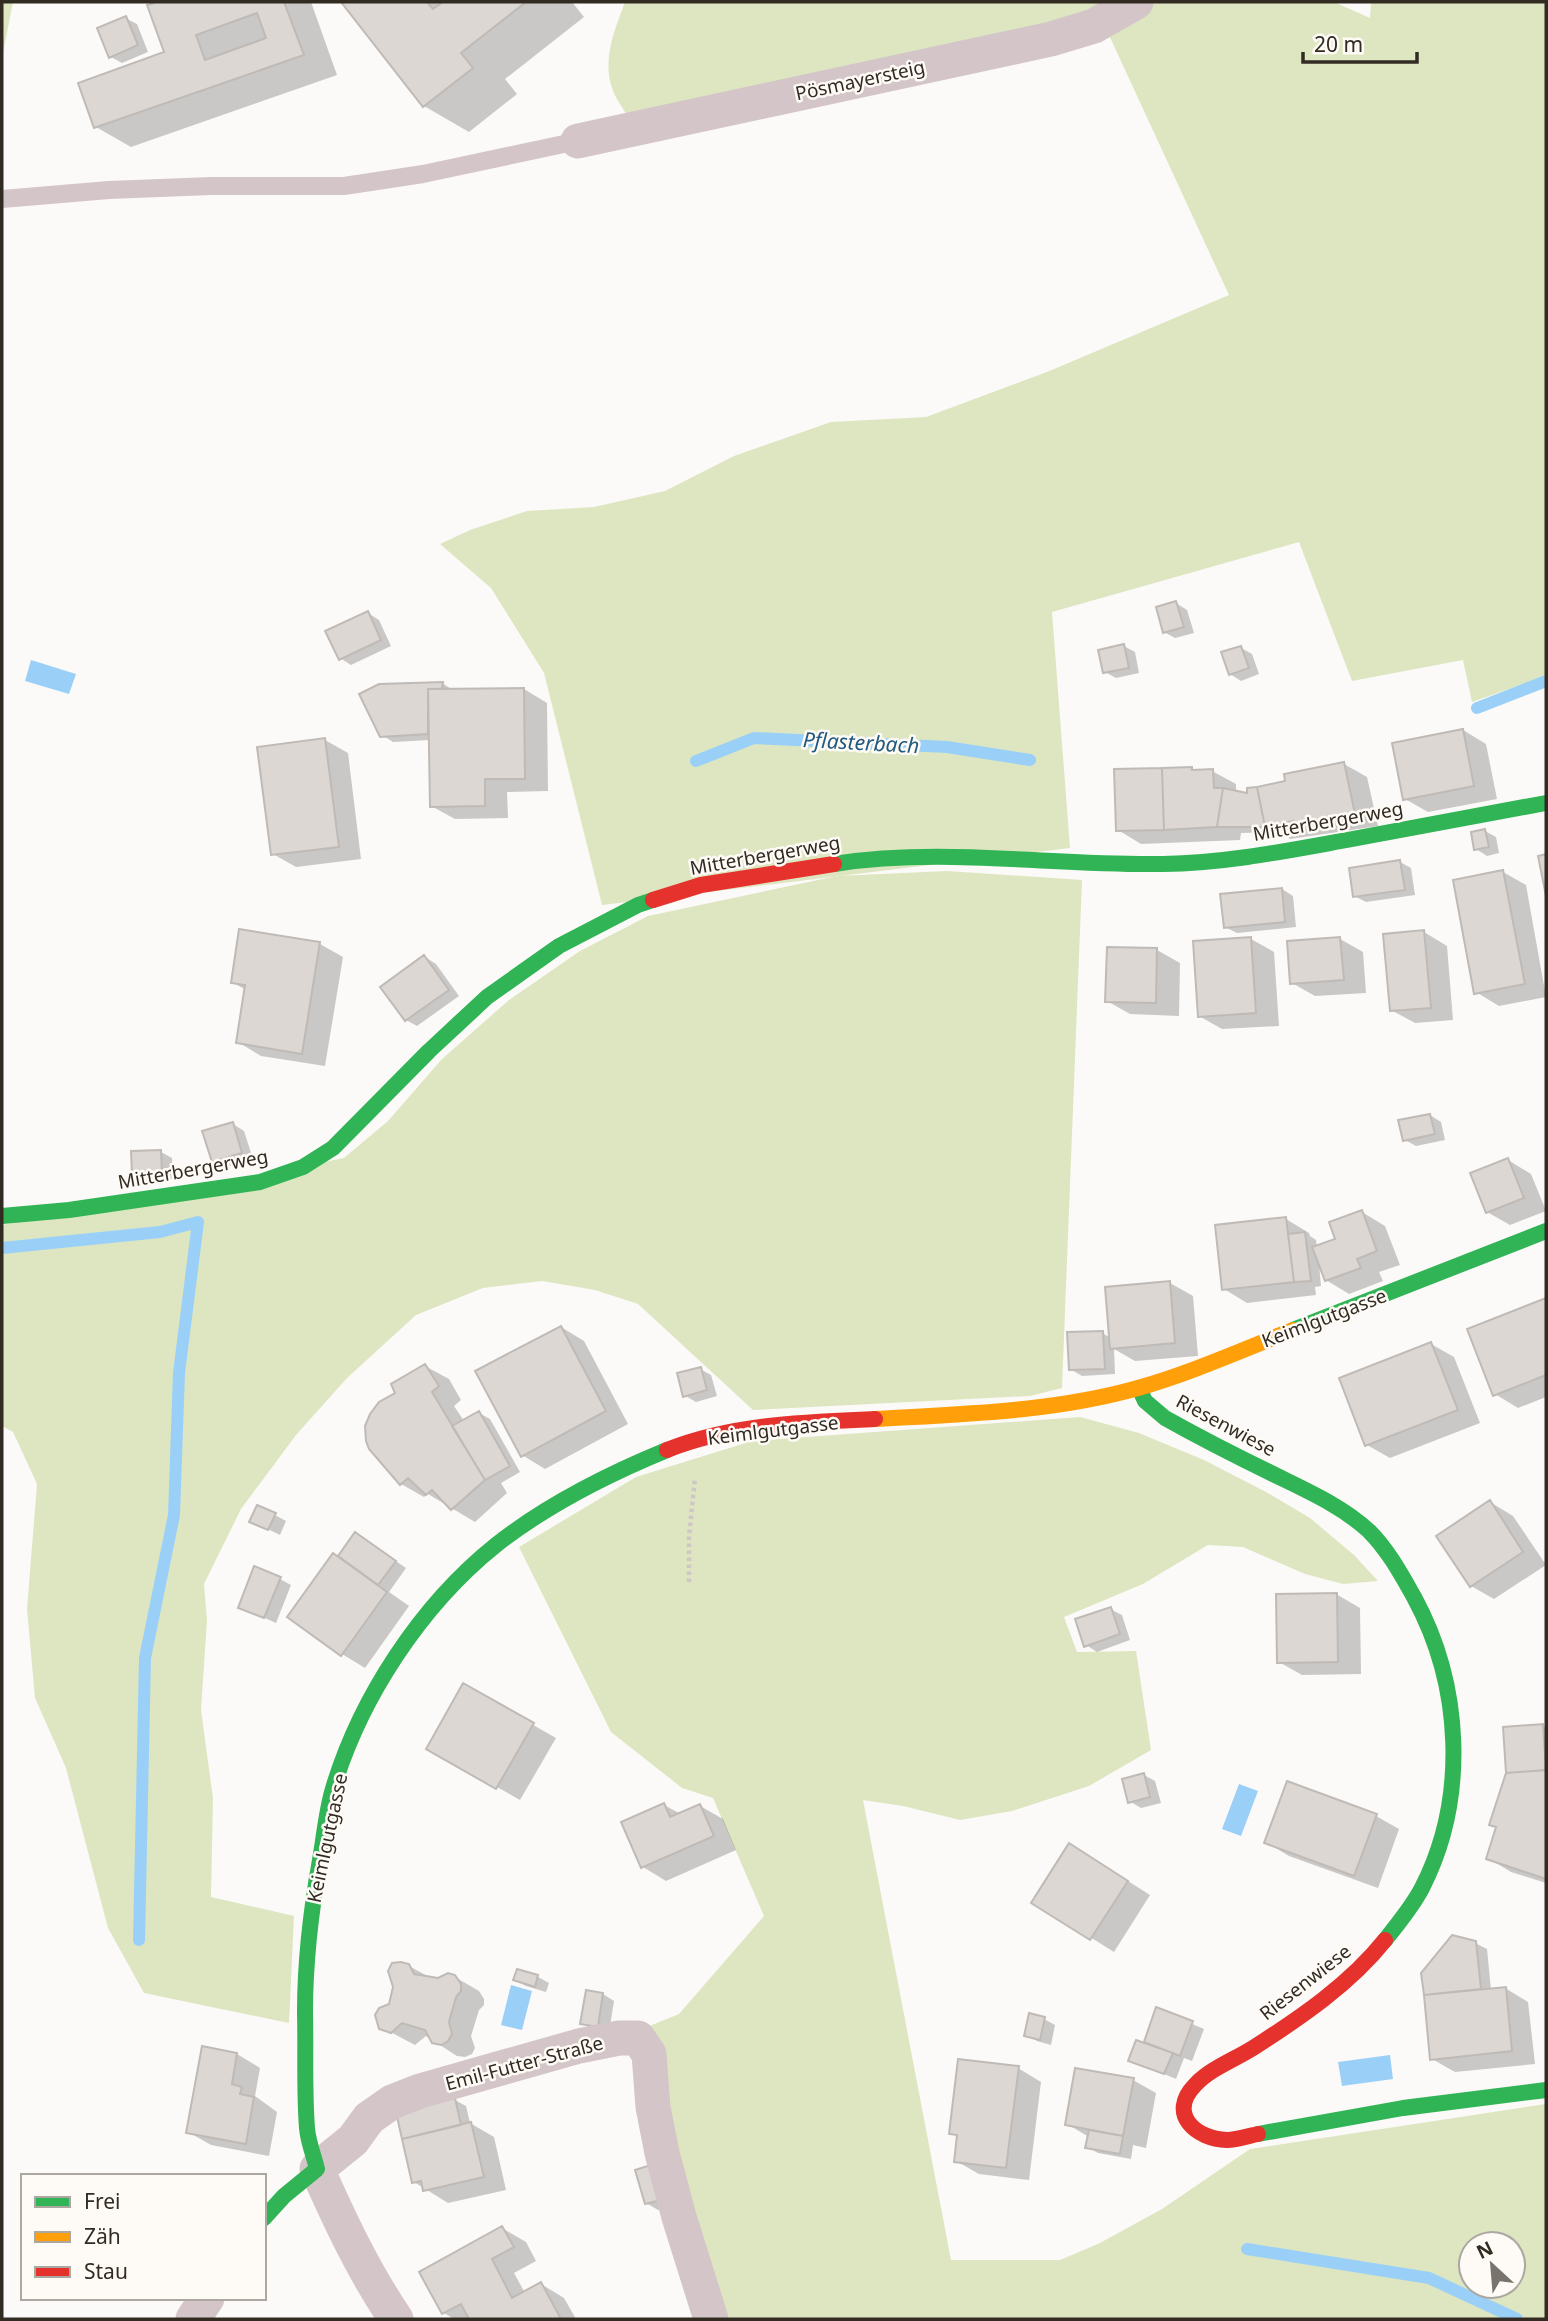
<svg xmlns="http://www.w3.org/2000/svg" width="1548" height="2321" font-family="'Noto Sans',sans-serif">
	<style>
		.green { fill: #dde6c1; fill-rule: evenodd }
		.water { fill: #9ad0f8 }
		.shadow { fill: #0003 }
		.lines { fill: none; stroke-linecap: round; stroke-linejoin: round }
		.stream { stroke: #9ad0f8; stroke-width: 12 }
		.building { fill: #dcd7d3; stroke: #bfbab6; stroke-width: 2; fill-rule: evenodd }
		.path { stroke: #cfc6c6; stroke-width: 4.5; stroke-dasharray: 3.5 3.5; stroke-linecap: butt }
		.lane { stroke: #d4c6c8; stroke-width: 18 }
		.street { stroke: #d4c6c8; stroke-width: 35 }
		.fast { stroke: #30b455; stroke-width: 16 }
		.slow { stroke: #ff9f0a; stroke-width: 16 }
		.jam { stroke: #e5322d; stroke-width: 16 }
		.labels { text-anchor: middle; stroke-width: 5; stroke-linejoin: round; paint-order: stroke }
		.street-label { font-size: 19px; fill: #312b22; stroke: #fefaf6 }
		.water-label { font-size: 21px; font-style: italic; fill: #215981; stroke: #fefaf6 }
	</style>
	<rect width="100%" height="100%" fill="#fcfaf8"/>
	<!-- green -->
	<path class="green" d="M2,2H13L2,58Z
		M625,2H1113L1076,19L628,117C623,108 615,98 612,88C602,59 615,29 625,2Z
		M1154,2H1334L1370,18L1371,2H1546V676L1472,702L1463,660L1352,681L1299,542L1052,612L1070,848L602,905L544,673L491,588L440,544L470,530L527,511L594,507L665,491L734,456L831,422L926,417L1047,372L1229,295L1108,33Z
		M947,871L1082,880L1062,1388L1030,1396L753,1410L638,1304L595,1290L542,1281L483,1288L416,1315L347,1378L296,1435L241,1509L204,1584L207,1620L201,1710L213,1798L211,1897L294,1916L289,2023L144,1993L108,1928L66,1768L35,1698L27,1609L37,1484L13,1432L2,1426V1225L344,1158L388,1121L442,1059L509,1000L580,951L648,916L837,876Z
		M1080,1417L1139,1433L1204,1460L1266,1492L1310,1518L1354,1555L1378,1581L1343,1584L1305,1574L1243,1547L1208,1545L1143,1584L1064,1617L1077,1652L1136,1651L1151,1750L1089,1786L1012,1811L960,1820L903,1806L863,1800L951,2260H1060L1100,2243L1162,2209L1250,2149L1546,2104V2319H718L647,2027L679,2014L764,1916L713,1798L682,1788L611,1732L519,1547L636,1477L752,1441ZM1471,2244H1513V2286H1471Z"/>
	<!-- water -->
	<path class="water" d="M31,660L76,674L69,694L25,681Z
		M1239,1784L1258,1791L1241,1836L1222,1829Z
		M511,1985L532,1991L522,2030L501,2025Z
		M1390,2055L1393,2079L1342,2086L1338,2062Z"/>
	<!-- shadow -->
	<path class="shadow" d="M162,2H311L337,75L131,147L96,127L166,53L150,7Z
		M343,2H572L584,17L505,79L517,94L469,132L424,106Z
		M125,18L137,24L148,52L122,63L111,57Z
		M1176,603L1187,610L1194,633L1175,638L1164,632Z
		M368,613L379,620L391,646L351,665L340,658Z
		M1124,646L1135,652L1139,673L1116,678L1105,672Z
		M1241,648L1252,654L1259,674L1241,681L1230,674Z
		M442,683L453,690L524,689L547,703L548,791L507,792L508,818L455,819L431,806L430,740L393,742L382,735L361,695Z
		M1463,730L1486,744L1497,799L1428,812L1405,799Z
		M325,740L348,753L361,859L296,867L273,854Z
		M1344,764L1367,777L1378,826L1290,839L1273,829L1275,832L1241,833L1240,840L1141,844L1118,830L1191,769L1196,772L1212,771L1236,784V792L1249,795Z
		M1485,831L1496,837L1499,853L1487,856L1476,849Z
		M1400,862L1411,868L1415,895L1366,902L1354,896Z
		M1503,872L1526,885L1546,997L1499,1006L1476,992Z
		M1282,889L1293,896L1296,927L1237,933L1225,927Z
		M1424,932L1447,946L1453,1020L1415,1023L1391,1010Z
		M1251,939L1274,952L1279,1026L1222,1029L1199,1016Z
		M1340,939L1363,952L1366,993L1315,996L1292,983Z
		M320,944L343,957L325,1066L261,1056L238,1042L246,990L232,982Z
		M1157,950L1180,963L1179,1016L1130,1014L1107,1001Z
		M425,957L436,964L459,996L417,1026L406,1020Z
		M1430,1115L1441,1122L1445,1140L1416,1146L1405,1140Z
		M233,1124L244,1131L253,1159L224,1168L213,1161Z
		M161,1152L172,1158L173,1179L145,1180L134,1174Z
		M1508,1160L1531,1174L1546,1211L1510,1225L1487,1212Z
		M1362,1212L1385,1226L1400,1265L1379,1272L1383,1281L1349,1294L1326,1280L1319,1264L1321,1286L1315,1287L1316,1295L1247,1303L1224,1289L1286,1219L1309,1233L1310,1236L1316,1240L1317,1247L1337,1240Z
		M1170,1283L1193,1296L1198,1356L1135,1361L1114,1349L1115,1374L1082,1376L1070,1369L1102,1333L1111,1338Z
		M1546,1300V1397L1518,1408L1495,1394L1469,1330Z
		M561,1327L584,1341L628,1424L545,1469L522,1455Z
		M1431,1344L1454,1357L1480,1423L1390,1458L1367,1445Z
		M425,1366L449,1379L461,1400L454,1406L464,1421L479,1413L490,1419L520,1472L501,1483L507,1493L475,1522L428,1494L424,1497L401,1484L397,1394Z
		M700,1369L711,1375L717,1396L696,1402L684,1395Z
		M1490,1502L1513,1516L1546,1565L1494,1599L1471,1586Z
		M275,1515L286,1521L280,1535L251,1521Z
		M356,1534L406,1568L389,1592L409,1606L365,1668L342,1654L339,1558Z
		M280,1579L291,1585L276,1623L240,1607Z
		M1336,1594L1360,1608L1361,1674L1302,1675L1279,1662Z
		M1110,1609L1122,1615L1130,1640L1097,1652L1086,1645Z
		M464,1686L556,1738L520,1800L428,1748Z
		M1542,1726L1546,1728V1883L1511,1872L1488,1858L1497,1828L1491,1824Z
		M1144,1775L1155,1781L1161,1803L1141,1808L1129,1801Z
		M664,1805L681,1814L700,1806L723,1819L736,1850L666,1881L643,1867Z
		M1376,1816L1399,1829L1378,1888L1289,1856L1266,1842Z
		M1093,1859L1150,1895L1114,1952L1034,1902Z
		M1475,1943L1487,1949L1491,1990L1505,1988L1528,2002L1535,2064L1455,2072L1432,2059L1423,1974Z
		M409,1966L433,1979L455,1977L479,1991L484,1999V2005L479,2010L471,2036L475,2048L472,2054L465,2057L457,2056L426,2036L415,2045L381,2027Z
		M538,1977L549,1983L546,1992L526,1986L515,1980Z
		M587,1992L603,1994L614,2001L609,2032L593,2029L582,2023Z
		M1157,2009L1204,2029L1192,2061L1184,2058L1176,2079L1130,2060L1145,2045Z
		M1044,2019L1055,2025L1051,2045L1037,2041L1026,2035Z
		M237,2054L260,2068L255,2096L277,2112L269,2156L211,2145L188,2132Z
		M1018,2068L1041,2082L1029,2180L979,2174L956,2161L959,2137L951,2133Z
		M1133,2080L1156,2093L1146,2148L1133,2145L1131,2159L1098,2153L1087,2147L1089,2137L1067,2124Z
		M455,2100L466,2106L470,2123L494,2137L506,2190L448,2203L414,2182Z
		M650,2167L671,2206L658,2210L646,2203Z
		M502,2228L526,2242L536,2261L514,2273L525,2293L541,2284L564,2298L576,2319H454L444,2313Z"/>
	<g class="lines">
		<!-- stream -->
		<path class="stream" d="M1477,708L1546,681
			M696,761L754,738L947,747L1030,760
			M2,1248L160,1232L198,1222L179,1373L174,1515L145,1658L139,1940
			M1247,2249L1429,2278L1517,2319"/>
	</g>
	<!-- building -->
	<path class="building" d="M157,2H284L304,55L94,128L78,83L164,52L147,5ZM257,13L266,38L205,60L196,35Z
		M341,2H427L433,9L443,2H526L461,53L473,68L423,107Z
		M126,16L138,45L109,58L97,28Z
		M1176,601L1184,627L1163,633L1156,607Z
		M368,611L381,640L339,660L325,631Z
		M1124,644L1129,668L1103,673L1098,650Z
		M1241,646L1249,668L1229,675L1221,652Z
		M443,682L442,689H428V734L380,737L359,694L379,684Z
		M524,688L525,779H485V806L430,807L428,689Z
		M1463,729L1474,786L1403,800L1392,743Z
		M325,738L339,847L271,855L257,747Z
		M1344,762L1355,814L1293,826V821L1265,827L1257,787L1285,781L1284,774Z
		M1192,767V770L1213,769L1214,788H1223L1217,827L1164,830L1162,768Z
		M1162,768L1164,830L1116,831L1114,769Z
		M1257,787L1265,827H1217L1223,788L1247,793V788Z
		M1485,829L1489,847L1474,850L1471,832Z
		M1546,854V896L1538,856Z
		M1400,860L1405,890L1353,897L1349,868Z
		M1503,870L1525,984L1474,994L1453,880Z
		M1282,888L1285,922L1224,928L1220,894Z
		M239,929L320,942L302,1054L236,1043L245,985L231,983Z
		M1424,930L1431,1008L1390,1011L1383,934Z
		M1251,937L1256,1013L1198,1017L1193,941Z
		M1340,937L1344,980L1290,984L1287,941Z
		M1107,947L1157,948L1156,1003L1105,1002Z
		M424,955L449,990L405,1021L380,987Z
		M1430,1114L1435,1134L1403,1141L1398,1120Z
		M233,1122L242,1153L212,1162L202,1131Z
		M161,1150L162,1174L132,1175L131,1151Z
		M1508,1158L1524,1198L1486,1213L1470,1173Z
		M1362,1210L1377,1251L1357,1259L1361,1268L1325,1281L1312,1247L1335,1239L1329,1222Z
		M1286,1217L1294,1282L1222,1290L1215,1225Z
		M1305,1232L1311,1281L1294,1282L1288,1234Z
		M1170,1281L1175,1343L1110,1349L1105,1287Z
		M1546,1298V1375L1493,1396L1467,1329Z
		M561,1326L606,1411L521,1457L475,1371Z
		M1103,1331L1105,1369L1069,1370L1067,1332Z
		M1431,1342L1458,1410L1365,1446L1339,1378Z
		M425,1364L439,1386L432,1392L485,1480L451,1510L432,1490L426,1495L408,1478L400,1485L369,1449L366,1441L365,1426L370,1414L379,1402L395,1393L391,1384Z
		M701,1367L707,1390L683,1397L677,1373Z
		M479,1411L510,1466L485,1480L452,1426Z
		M1490,1500L1523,1552L1470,1587L1436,1536Z
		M257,1505L276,1513L268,1530L249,1522Z
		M355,1532L396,1561L378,1585L338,1556Z
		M333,1553L387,1592L341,1656L287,1617Z
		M254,1566L281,1577L264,1618L238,1608Z
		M1337,1593L1338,1662L1277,1663L1276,1594Z
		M1111,1607L1120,1634L1084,1647L1075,1619Z
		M463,1683L534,1723L496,1789L426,1749Z
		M1543,1724L1546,1770L1506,1773L1503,1727Z
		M1546,1770V1879L1486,1859L1496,1827L1489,1825L1506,1773Z
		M1144,1773L1150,1797L1128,1803L1122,1779Z
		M1287,1781L1377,1814L1354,1876L1264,1843Z
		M664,1803L670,1817L700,1804L714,1836L641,1868L621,1822Z
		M1069,1843L1128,1881L1090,1940L1031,1903Z
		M1452,1935L1476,1941L1481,1989L1424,1995L1421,1973Z
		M401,1962L409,1964L414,1974L438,1978L448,1973L455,1975L461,1984V1991L456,1997L449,2022L452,2034L448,2041L441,2045L432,2043L425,2030L402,2023L391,2033L379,2029L375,2015L379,2008L389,2004L393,1987L388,1971L392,1963Z
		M517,1969L538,1975L535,1987L513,1980Z
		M1506,1987L1512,2051L1430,2060L1424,1995Z
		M586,1990L603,1993L598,2027L580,2024Z
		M1156,2007L1193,2021L1180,2056L1144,2042Z
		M1029,2013L1045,2017L1040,2040L1024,2036Z
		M1136,2040L1173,2053L1164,2074L1128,2061Z
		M202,2046L237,2053L232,2084L242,2087L240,2094L254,2097L246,2144L186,2133Z
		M958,2059L1019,2066L1006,2168L954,2162L957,2135L949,2134Z
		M1075,2068L1134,2078L1123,2136L1065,2125Z
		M455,2098L461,2125L402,2139L396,2112Z
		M471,2122L484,2177L423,2191L421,2181L412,2183L402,2139Z
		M1089,2130L1123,2136L1120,2154L1085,2148Z
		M651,2165L661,2200L645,2204L635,2170Z
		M502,2226L514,2247L492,2259L512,2298L541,2282L561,2319H469L461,2304L442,2314L419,2272Z"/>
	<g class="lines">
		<!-- path -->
		<path class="path" d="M689,1582V1537L695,1478"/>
		<!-- lane -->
		<path class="lane" d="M2,199L109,190L211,186H344L423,174L578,141"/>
		<!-- street -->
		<path class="street" d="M578,141L1051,39L1094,26L1136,2
			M193,2319L207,2298
			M396,2319C364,2272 340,2221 317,2169L353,2140L369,2118L392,2102L420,2091L579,2046L619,2038H638L649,2054L653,2107L662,2153L679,2217L711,2319"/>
		<!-- fast -->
		<path class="fast" d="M834,864C943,847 1053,866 1163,864C1226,863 1286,851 1347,840C1414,827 1480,815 1546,803
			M2,1216L69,1210L260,1182L303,1167L333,1148L429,1051L487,997L559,946L638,905L653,900
			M1293,1330L1546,1231
			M1139,1388L1145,1401L1165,1418C1199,1437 1234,1455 1269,1472C1303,1489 1341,1505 1369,1531C1388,1550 1401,1574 1414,1597C1462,1685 1468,1798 1422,1888C1412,1907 1398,1924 1385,1940
			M1258,2134L1403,2108L1546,2090
			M264,2218L284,2196L317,2169C314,2156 308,2142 307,2128C304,2090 306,2050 305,2012C305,1960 311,1910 320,1860C324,1837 326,1814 332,1792C359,1699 421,1605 496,1545C548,1504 606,1475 667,1450"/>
		<!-- slow -->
		<path class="slow" d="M875,1419C963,1414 1053,1412 1138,1388C1191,1373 1242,1350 1293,1330"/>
		<!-- jam -->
		<path class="jam" d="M653,900L701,885L834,864
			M667,1450C732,1424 805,1422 875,1419
			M1258,2134C1248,2136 1237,2140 1227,2140C1196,2139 1167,2114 1195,2085C1211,2068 1234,2060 1253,2048C1300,2018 1350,1984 1385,1940"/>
	</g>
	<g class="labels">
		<!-- street labels -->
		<g class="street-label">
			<text transform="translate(860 80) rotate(-12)" y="7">Pösmayersteig</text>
			<text transform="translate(1328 821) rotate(-10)" y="7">Mitterbergerweg</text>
			<text transform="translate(765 855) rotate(-10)" y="7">Mitterbergerweg</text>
			<text transform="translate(193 1169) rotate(-10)" y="7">Mitterbergerweg</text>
			<text transform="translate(1324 1318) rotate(-21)" y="7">Keimlgutgasse</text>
			<text transform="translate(1226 1425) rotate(28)" y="7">Riesenwiese</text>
			<text transform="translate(773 1430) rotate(-7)" y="7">Keimlgutgasse</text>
			<text transform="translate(327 1838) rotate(-78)" y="7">Keimlgutgasse</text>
			<text transform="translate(1305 1982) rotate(-38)" y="7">Riesenwiese</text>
			<text transform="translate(524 2063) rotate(-15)" y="7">Emil-Futter-Straße</text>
		</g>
		<!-- water labels -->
		<g class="water-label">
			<text transform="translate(861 743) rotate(3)" y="7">Pflasterbach</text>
		</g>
	</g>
	<!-- border -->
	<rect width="1548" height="2321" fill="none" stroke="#312b22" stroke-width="7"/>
	<!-- legend -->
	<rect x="21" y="2174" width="245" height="126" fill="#fefaf6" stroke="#aca7a1" stroke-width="2"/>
	<rect x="35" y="2197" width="35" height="10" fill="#30b455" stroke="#aca7a1" stroke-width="2"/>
	<text x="84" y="2209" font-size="21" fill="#312b22">Frei</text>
	<rect x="35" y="2232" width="35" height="10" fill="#ff9f0a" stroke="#aca7a1" stroke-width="2"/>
	<text x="84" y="2244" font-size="21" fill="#312b22">Zäh</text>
	<rect x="35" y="2267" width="35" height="10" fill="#e5322d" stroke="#aca7a1" stroke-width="2"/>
	<text x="84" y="2279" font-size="21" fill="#312b22">Stau</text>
	<!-- north arrow -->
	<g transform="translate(1492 2265) rotate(334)"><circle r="33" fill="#fefaf6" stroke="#aca7a1" stroke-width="2"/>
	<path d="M0-5L12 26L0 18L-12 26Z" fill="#78736d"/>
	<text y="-10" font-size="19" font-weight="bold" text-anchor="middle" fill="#312b22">N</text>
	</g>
	<!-- scale -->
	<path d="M1303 52v10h114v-10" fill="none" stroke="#312b22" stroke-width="3.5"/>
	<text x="1314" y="52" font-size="21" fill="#312b22" stroke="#fefaf6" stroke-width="5" paint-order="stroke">20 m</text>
</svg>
